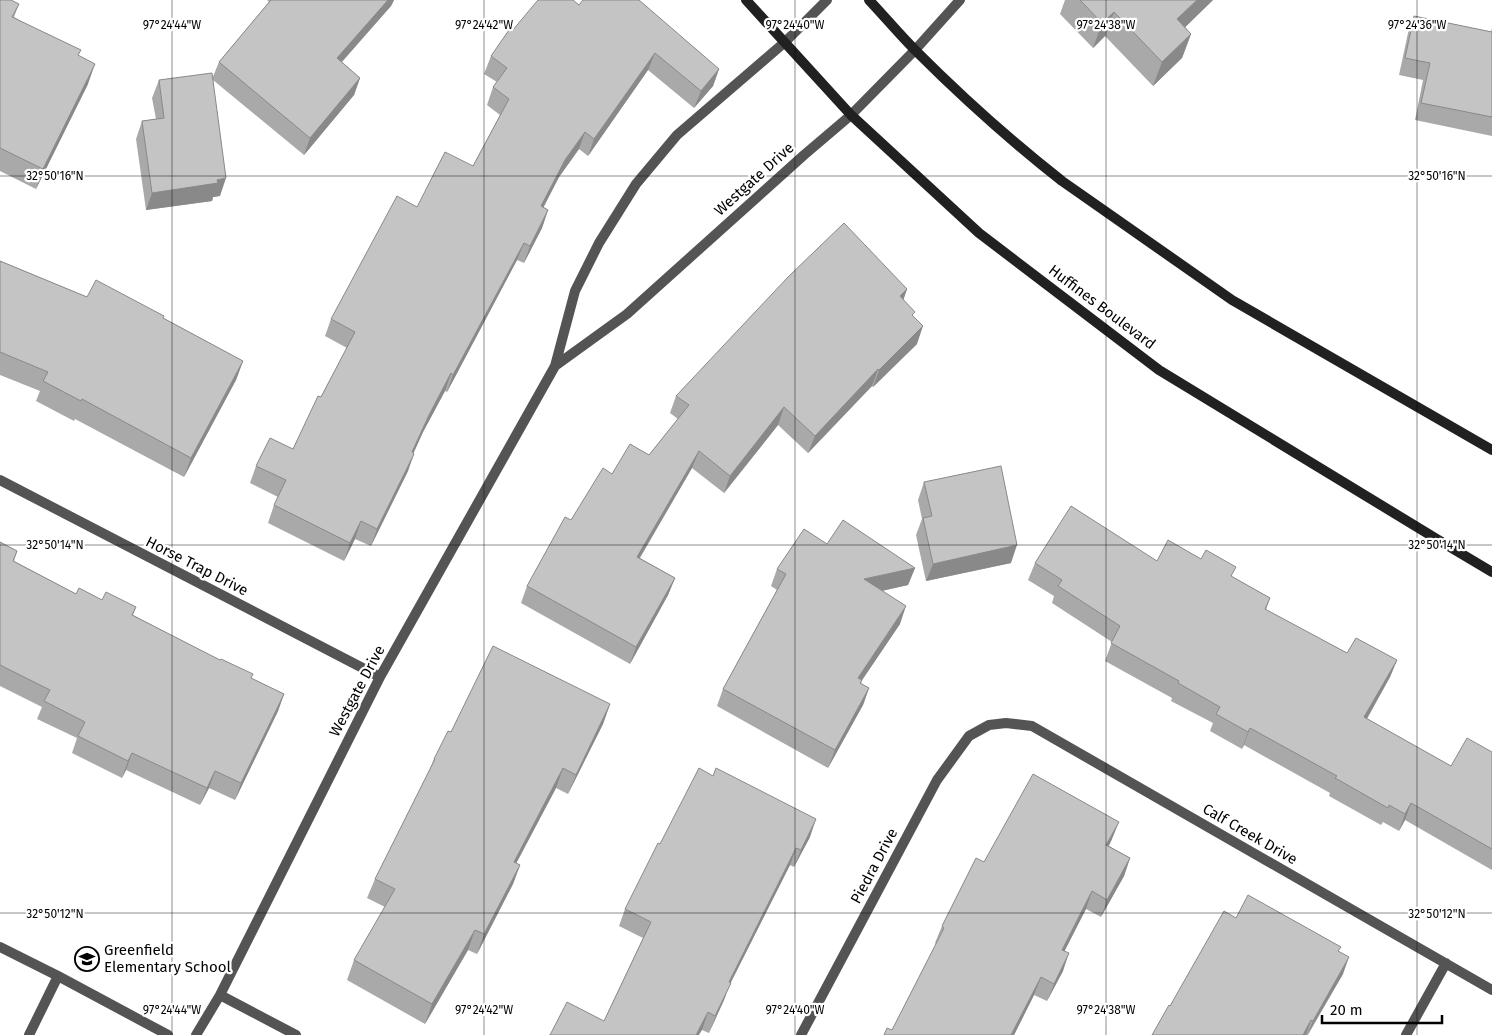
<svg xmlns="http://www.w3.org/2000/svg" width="1492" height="1035" font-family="'Fira Sans',sans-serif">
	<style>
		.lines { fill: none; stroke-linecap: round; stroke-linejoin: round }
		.service { stroke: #545454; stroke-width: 10 }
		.minor { stroke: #545454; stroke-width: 10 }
		.secondary { stroke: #212121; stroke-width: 10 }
		.wall { fill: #a9a9a9 }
		.shaded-wall { fill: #898989 }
		.building { fill: #c4c4c4; stroke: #898989 }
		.ticks { fill: none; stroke: #000; stroke-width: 1; stroke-opacity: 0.45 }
		.labels { text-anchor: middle; stroke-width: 4.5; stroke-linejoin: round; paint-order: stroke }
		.street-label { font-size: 15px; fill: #000; stroke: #fff }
		.poi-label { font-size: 15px; fill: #000; stroke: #fff; text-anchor: start }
		.ticks-label { font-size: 12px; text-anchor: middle; fill: #000; stroke: #fff; stroke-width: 4.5; stroke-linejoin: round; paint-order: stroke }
	</style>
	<rect width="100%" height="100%" fill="#fff"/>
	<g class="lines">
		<!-- service -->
		<path class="service" d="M0,947L58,976L168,1035
			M29,1035L58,976"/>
		<!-- minor -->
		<path class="minor" d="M555,366L627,314L804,155L851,115L915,50L960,0
			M0,480L380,677
			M220,995L296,1035
			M196,1035L220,995L380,677L555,366L575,291L599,243L636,184L677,135L785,42L827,0
			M801,1035L937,780L969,736L989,725L1006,723L1032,726L1492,990
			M1406,1035L1446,963"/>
		<!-- secondary -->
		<path class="secondary" d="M746,0L851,115L979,233L1159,370L1440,541L1492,572
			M869,0C885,17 900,35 916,51C962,97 1011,141 1062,181L1232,300L1492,450"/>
	</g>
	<!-- wall -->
	<path class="wall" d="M0,0L19,4L14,17L79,56L88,84L36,189L0,171Z
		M267,0H394L391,6L342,62L360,78L354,95L304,155L213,80L220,196L213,197L212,201L146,210L136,139L142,121L156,119L152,98L159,80L212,79L219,62L269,2Z
		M1065,0H1213L1185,27L1191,34L1182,58L1153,86L1105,36L1093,48L1060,14Z
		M579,5L719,69L713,86L694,108L648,70L588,156L579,149L559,177L543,207L548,210L542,228L524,263L517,260L447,392L445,391L423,432L413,453L408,471L371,546L355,539L344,561L268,523L274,505L278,497L250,483L256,466L293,449L347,348L325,336L331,319L417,207L473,166L500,115L487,105L493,87L497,82L484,74L491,56L512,31Z
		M1414,16L1491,32L1492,28V136L1415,120L1423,80L1399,75L1408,33Z
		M0,261L87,297L163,318L243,361L236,380L184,477L75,419L74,421L36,401L40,391L0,375Z
		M907,289L903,300L913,316L917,344L873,387L872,386L808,453L778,425L724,493L692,468L640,558L675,578L668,595L630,664L521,603L527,586L571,520L612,474L649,455L678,419L670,413L676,396Z
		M924,482L1011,563L926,581L916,535L922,519L918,500Z
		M0,542L17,551L14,561L76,594L136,607L133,615L251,678L284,694L278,711L235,800L209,788L200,805L126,770L122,778L72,753L77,738L37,719L42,707L0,686Z
		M827,544L915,568L908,585L882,591L900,624L862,680L861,684L869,688L863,705L828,768L717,706L723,689L777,590L771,586L777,569Z
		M1157,561L1233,577L1270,598L1266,610L1347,653L1397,660L1390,677L1367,719L1451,766L1492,752V870L1405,820L1399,831L1383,822L1381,825L1329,796L1330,793L1244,745L1242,749L1210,731L1213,723L1171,701L1172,698L1105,661L1112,642L1052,603L1054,596L1028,580L1035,563Z
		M610,704L603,724L568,794L556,788L516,863L520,865L513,884L477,954L468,950L425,1024L347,980L354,960L385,907L367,898L375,879L429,771L434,759L451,732Z
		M810,837L794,867L790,865L729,986L724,1000L709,1033L702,1030L604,1021L643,938L619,926L625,909Z
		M1112,839L1109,846L1130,858L1124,876L1101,917L1086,909L1064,951L1063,971L1047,1001L1034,995L1014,1035H884L892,1030L936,944L935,943L942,926L984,862Z
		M1236,918L1339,951L1343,974L1308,1035H1152L1170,1006Z"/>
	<!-- shaded-wall -->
	<path class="shaded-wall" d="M388,0H394L391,6L330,75L337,58Z
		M1197,0H1213L1168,44L1177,19Z
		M1114,12L1105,36L1093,48L1102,23Z
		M1191,34L1182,58L1153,86L1162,62Z
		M655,53L648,70L588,156L594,139Z
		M95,64L88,84L36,189L43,169Z
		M719,69L713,86L694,108L701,91Z
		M360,78L354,95L304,155L310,138Z
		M585,132L579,149L559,177L535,224L541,206L565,160Z
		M226,178L220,196L213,197L212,201L146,210L152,193Z
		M548,210L542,228L524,263L530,246Z
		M524,243L517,260L447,392L453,375Z
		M907,289L901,307L900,296Z
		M923,326L917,344L873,387L879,370Z
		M243,361L236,380L184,477L191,458Z
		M878,369L872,386L808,453L815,436Z
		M451,373L445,391L423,432L406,470L412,452L429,415Z
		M784,407L778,425L724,493L730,476Z
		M699,451L692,468L630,574L637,557Z
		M414,454L408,471L371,546L377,529Z
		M361,521L355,539L344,561L350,543Z
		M1017,545L1011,563L926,581L933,564Z
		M915,568L908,585L858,596L864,579Z
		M675,578L668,595L630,664L636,647Z
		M906,606L900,624L852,695L858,678Z
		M1397,660L1390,677L1358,734L1364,717Z
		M869,688L863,705L828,768L835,750Z
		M284,694L278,711L235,800L241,783Z
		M610,704L603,724L568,794L576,775Z
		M1250,728L1244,745L1242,749L1248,732Z
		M132,753L126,770L122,778L128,761Z
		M563,768L556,788L507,881L514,862Z
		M215,771L209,788L200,805L207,788Z
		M1411,803L1405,820L1399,831L1405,814Z
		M816,819L810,837L794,867L801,850Z
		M1119,822L1112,839L1100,862L1106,845Z
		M796,848L790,865L729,986L724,1000L709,1033L729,982Z
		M1130,858L1124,876L1101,917L1107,900Z
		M520,865L513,884L477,954L484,934Z
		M1092,891L1086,909L1056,968L1062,950Z
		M475,930L468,950L425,1024L432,1004Z
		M1069,953L1063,971L1047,1001L1054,984Z
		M1349,957L1343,974L1307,1035L1313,1021Z
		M1041,977L1034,995L1014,1035H1011Z
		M708,1012L702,1030L699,1035H696Z
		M1311,1020L1306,1035H1303Z"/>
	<!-- building -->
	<path class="building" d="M0,0H11L19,4L12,17L81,50L78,55L95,64L43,169L0,148Z
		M271,0H388L337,58L360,78L310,138L219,62Z
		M538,0H573L579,5L583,0H639L719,69L701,91L655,53L594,139L585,132L565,160L541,206L548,210L530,246L524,243L453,375L451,373L429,415L412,452L414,454L377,529L361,521L350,543L274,505L286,480L256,466L270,438L293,449L318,396L321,397L355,332L331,319L397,196L417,207L445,152L473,166L509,99L493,87L507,68L491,56L509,30L512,31Z
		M1080,0H1197L1177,19L1191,34L1162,62L1114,12L1102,23Z
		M1414,16L1492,32V117L1421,103L1430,63L1405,58Z
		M212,73L226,178L217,180L218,183L152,193L142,121L164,118L159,80Z
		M844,223L907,289L900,296L915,312L912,315L923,326L879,370L878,369L815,436L784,407L730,476L699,451L637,557L675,578L636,647L527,586L565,517L571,520L603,468L612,474L630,444L649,455L689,405L676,396L788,277Z
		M0,261L87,297L96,280L164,316L163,318L243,361L191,458L82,399L81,401L43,381L48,372L0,352Z
		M1001,466L1017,545L933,564L923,518L932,516L924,482Z
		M1071,506L1157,561L1168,540L1201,559L1206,550L1236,567L1231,576L1270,598L1265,609L1347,653L1356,638L1397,660L1364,717L1451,766L1467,738L1492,752V849L1411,803L1405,814L1389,805L1388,808L1335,778L1337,776L1250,728L1248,732L1216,714L1220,707L1178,683L1179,681L1111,643L1120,626L1058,586L1062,580L1035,563Z
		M843,520L915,568L864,579L906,606L858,678L862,680L860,683L869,688L835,750L723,689L786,574L777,569L804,529L827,544Z
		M0,542L17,551L13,561L76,594L79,588L102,600L106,592L136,607L132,615L220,660L221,659L253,674L251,678L284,694L241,783L215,771L207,788L132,753L128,761L78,736L85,722L44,701L50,690L0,665Z
		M493,646L610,704L576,775L563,768L514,862L520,865L484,934L475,930L432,1004L354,960L395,889L375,879L435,759H434L448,731L451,732Z
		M699,768L713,776L716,768L816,819L801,850L796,848L729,982L731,983L715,1016L708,1012L696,1035H550L567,1002L604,1021L651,922L625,909L658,843L660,844Z
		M1033,774L1119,822L1106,845L1130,858L1107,900L1092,891L1062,950L1069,953L1054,984L1041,977L1011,1035H884L887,1028L892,1030L944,928L942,926L976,858L984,862Z
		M1248,895L1341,947L1338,951L1349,957L1313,1021L1311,1020L1303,1035H1152L1169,1005L1170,1006L1224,911L1236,918Z"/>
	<!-- ticks -->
	<path class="ticks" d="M172,0V1035M484,0V1035M795,0V1035M1106,0V1035M1417,0V1035M0,176H1492M0,545H1492M0,913H1492"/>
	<!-- icons -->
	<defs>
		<symbol id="school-ring" viewBox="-11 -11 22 22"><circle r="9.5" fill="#fff" stroke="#000" stroke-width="1.5"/><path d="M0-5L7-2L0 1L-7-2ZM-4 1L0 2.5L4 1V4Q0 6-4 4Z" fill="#000"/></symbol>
	</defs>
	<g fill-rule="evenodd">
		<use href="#school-ring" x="73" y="945" width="28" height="28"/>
	</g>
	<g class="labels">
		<!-- street labels -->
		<g class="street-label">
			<text transform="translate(754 179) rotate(-42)" y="5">Westgate Drive</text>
			<text transform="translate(1102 307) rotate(37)" y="5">Huffines Boulevard</text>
			<text transform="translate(197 566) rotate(27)" y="5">Horse Trap Drive</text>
			<text transform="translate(357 691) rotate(-62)" y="5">Westgate Drive</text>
			<text transform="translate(1250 834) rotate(30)" y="5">Calf Creek Drive</text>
			<text transform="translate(874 866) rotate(-62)" y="5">Piedra Drive</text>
		</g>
		<!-- poi labels -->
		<g class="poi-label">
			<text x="104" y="955">Greenfield<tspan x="104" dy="17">Elementary School</tspan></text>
		</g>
	</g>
	<g class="ticks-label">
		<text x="172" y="29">97°24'44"W</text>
		<text x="484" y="29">97°24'42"W</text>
		<text x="795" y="29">97°24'40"W</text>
		<text x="1106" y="29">97°24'38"W</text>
		<text x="1417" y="29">97°24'36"W</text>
		<text x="55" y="180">32°50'16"N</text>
		<text x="1437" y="180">32°50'16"N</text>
		<text x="55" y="549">32°50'14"N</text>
		<text x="1437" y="549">32°50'14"N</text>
		<text x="55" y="918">32°50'12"N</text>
		<text x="1437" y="918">32°50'12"N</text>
		<text x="172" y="1014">97°24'44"W</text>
		<text x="484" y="1014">97°24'42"W</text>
		<text x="795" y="1014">97°24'40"W</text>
		<text x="1106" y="1014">97°24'38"W</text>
	</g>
	<!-- scale -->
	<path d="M1322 1015v8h120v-8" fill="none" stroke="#000000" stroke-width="2.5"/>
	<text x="1330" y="1015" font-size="15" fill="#000000" stroke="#ffffff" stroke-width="4" paint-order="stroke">20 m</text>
</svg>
